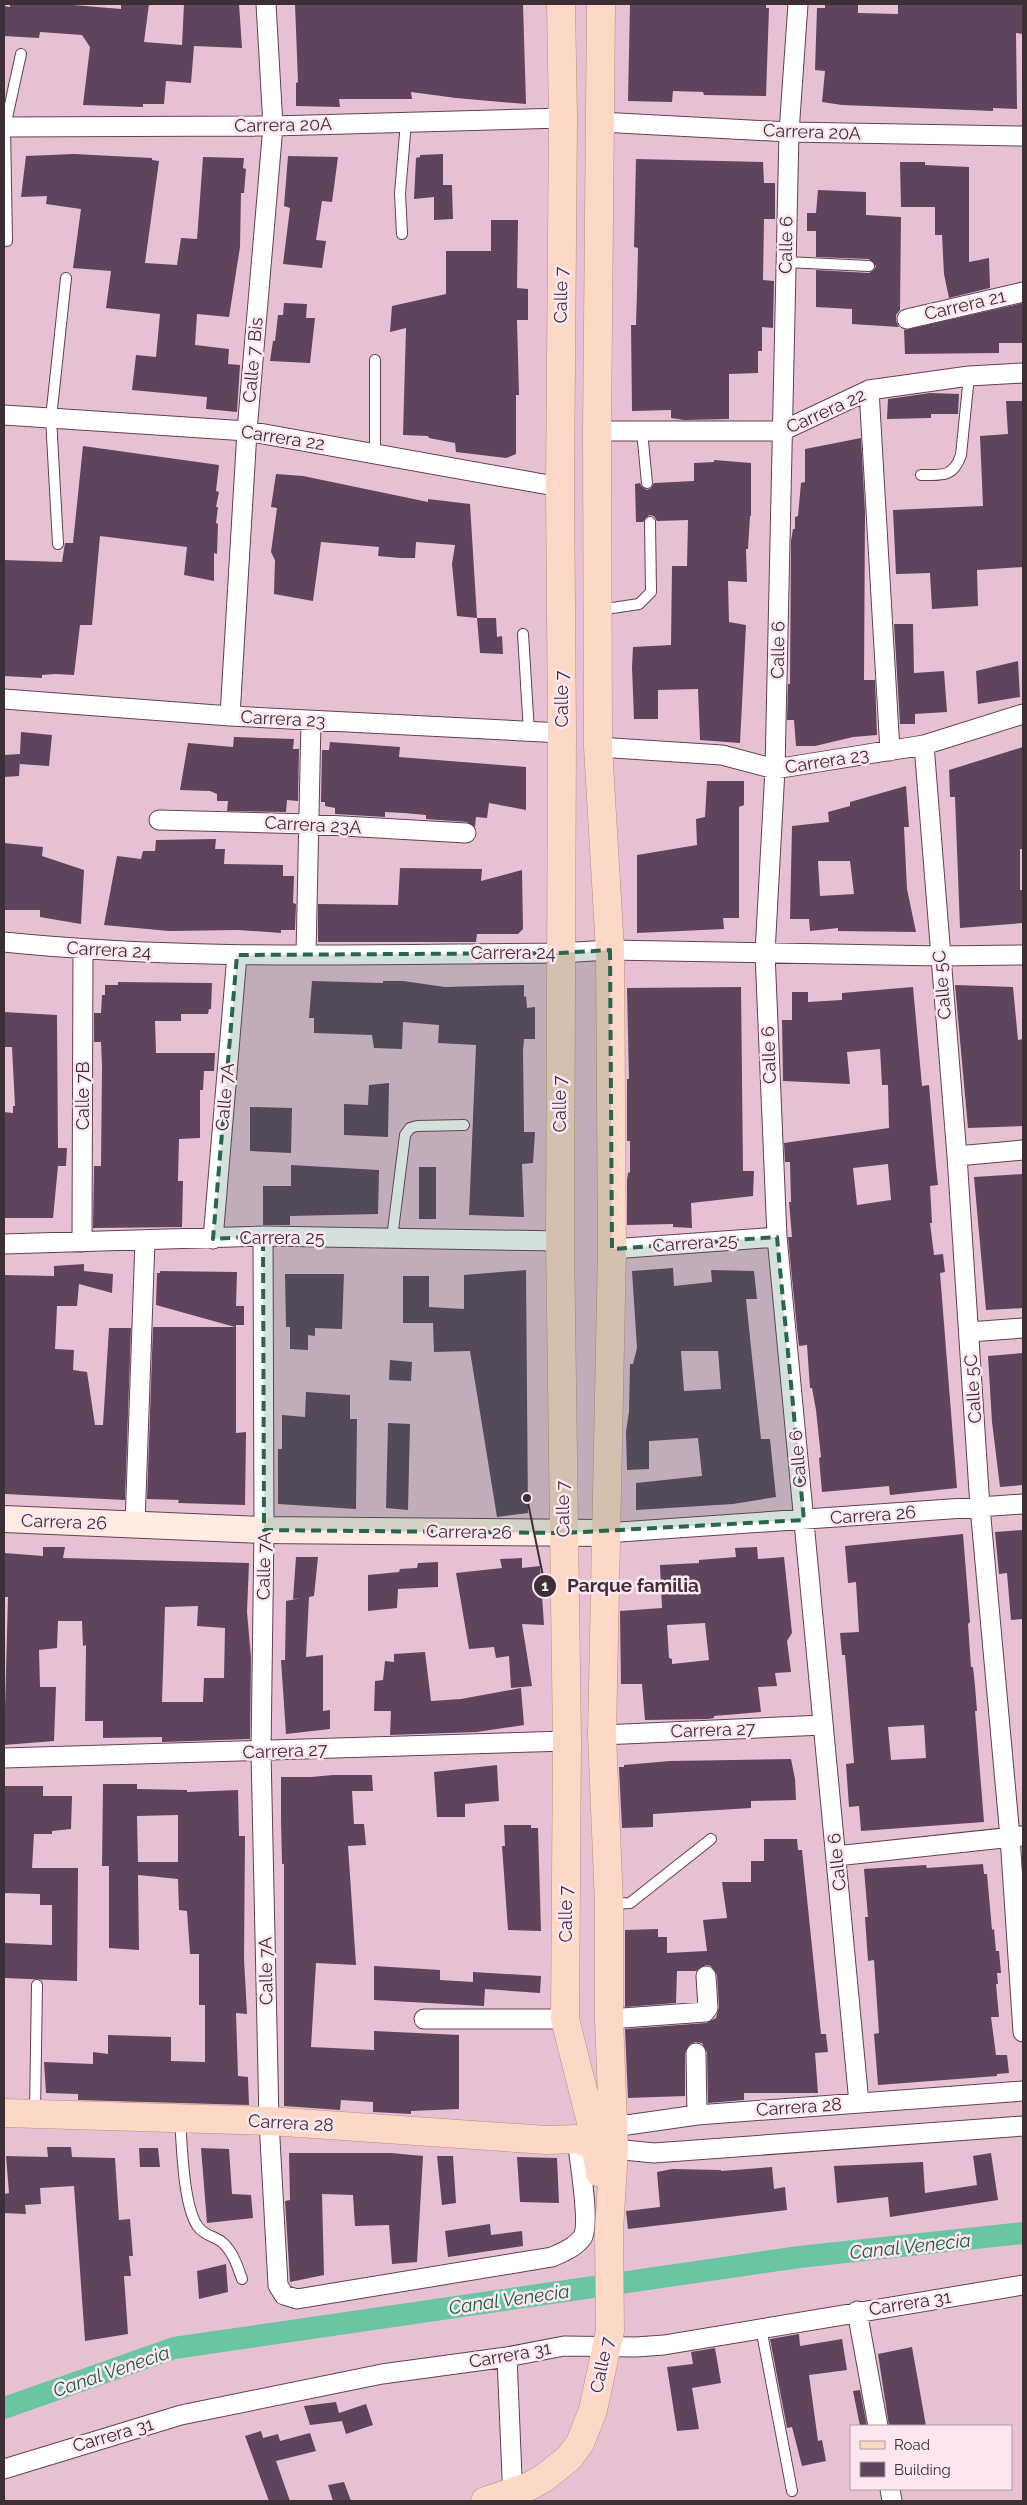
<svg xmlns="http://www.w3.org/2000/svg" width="1027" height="2505" font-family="Raleway,sans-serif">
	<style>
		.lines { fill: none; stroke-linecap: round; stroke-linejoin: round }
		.canal { stroke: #6ac5a3; stroke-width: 22 }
		.building { fill: #5e445d; fill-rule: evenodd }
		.lane-casing { stroke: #624152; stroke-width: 12 }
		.street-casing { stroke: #624152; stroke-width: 21 }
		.secondary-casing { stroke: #624152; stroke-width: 28 }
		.primary-casing { stroke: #ba8c7b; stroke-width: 29 }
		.lane { stroke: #fff; stroke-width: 10 }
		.street { stroke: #fff; stroke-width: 19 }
		.secondary { stroke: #feece2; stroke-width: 26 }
		.primary { stroke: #fed8c6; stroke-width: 28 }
		.marked { fill: #296550; fill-opacity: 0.2; stroke: #296550; stroke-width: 4; stroke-dasharray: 10 6; stroke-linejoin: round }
		.labels { text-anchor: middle; stroke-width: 5; stroke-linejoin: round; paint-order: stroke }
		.street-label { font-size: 18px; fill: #3e2e36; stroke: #fce7f1 }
		.water-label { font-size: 19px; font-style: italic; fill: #165e47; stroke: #fce7f1 }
		.leader { fill: none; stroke: #3e2e36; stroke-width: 2 }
		.callout-dot { fill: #3e2e36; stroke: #fce7f1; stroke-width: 2 }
		.mark-label { font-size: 15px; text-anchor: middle; font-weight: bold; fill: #fff }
		.callout-label { font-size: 19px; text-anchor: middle; font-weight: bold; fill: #3e2e36; stroke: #fce7f1; stroke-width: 5; stroke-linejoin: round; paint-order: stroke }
	</style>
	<rect width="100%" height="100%" fill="#e8c0d4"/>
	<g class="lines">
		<!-- canal -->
		<path class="canal" d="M4,2408L174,2348L799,2257L1023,2233"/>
	</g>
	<!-- building -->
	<path class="building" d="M10,4H61L121,9V4H149L144,42L182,45L184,4H239L242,48L194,46L191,83L166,81L164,104H143V107L83,105L90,47L82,35L40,32L39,38L4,36V6L10,7Z
		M295,4H523L526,104L456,98L411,92L412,99H339L340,107L296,106V83L298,82Z
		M630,4H766V8H769L766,96L704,95L703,92L673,91L672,102L628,101Z
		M825,4H858V13L898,14V4H1023V34L1016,33L1017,109L993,108V111L969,110L842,105L822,102L825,71L815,70L817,8H825Z
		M74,154L152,158V160L159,161L145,263L177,265L181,238L197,239L203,157L244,158L243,168L246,169L244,193H241L240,247L229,317L197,314L195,345L229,349L228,364L240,365L237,412L206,409L207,397L132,390L136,355L156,357L160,314L106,308L111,271L73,268L81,209L46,204L47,196L21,197L26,156Z
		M443,154V185H452L453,219L434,220V197L414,199L416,158L420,157V155Z
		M288,156L338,157L332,202L322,201L316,240L326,241L322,268L283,264L290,208L284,206Z
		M636,159L763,162L764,183H775V219H764L763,280L774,281L773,328L762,327V351H758V373L729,374V419L684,420L671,418V410L632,411L631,325H636L637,292L638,248L634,247Z
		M900,162H925V165L969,167V262L989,258L990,288L949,298L944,274L942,235H935V207H901Z
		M818,190L866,192V215L901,217L900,310L896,315V321L899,327L852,324V309L816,307V270L869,273L874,270L876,266L869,259L816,257V231H807V213H816Z
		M491,220H518L517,288L528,289V320H517L519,395H516V454L506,458L456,452L455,443L429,438L428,436L403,435L406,328L390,332L392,306L446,294V251H491Z
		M284,303L307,304L306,318H315L310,363L270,361L273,341H275L278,315H283Z
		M1023,303V343H999V353L905,354L904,330Z
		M930,393L959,394L958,414H931V418L887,419L888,399Z
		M1006,401H1023V567L977,570L978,606L932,609L930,573L896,574L893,510L983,506L980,436L1008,434Z
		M861,438L865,512L864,680H875L877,735L853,737L815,746H796L794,720H787L788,684H790L791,541L793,529H795V517L798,516L801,483L805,482V449Z
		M83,446L219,465L216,491L219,492L216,507H218L216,523L218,524L217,554L214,553V581L184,575L187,547L100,536L92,625H80L74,675L56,674L42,675V678L4,676V560L62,562L65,543H73Z
		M714,460L751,463V516H750L748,549H746L747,582L728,581L729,622L746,625L740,743L700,740L698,689L658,690V719H634L632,667L633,647L671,645L672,566H687L688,520L657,521L654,516L649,515L643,522H636L635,484L640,483L642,487L647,490L651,488L654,483L694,481V463L714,462Z
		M276,474L303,476L428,502V499L470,504L477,618L457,616L452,564L455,545L416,542L415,558H401L378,556L379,547L321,542L313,601L274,594L275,560L271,552L277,508L271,507Z
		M477,618H496L497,637L502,636L503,654L480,653Z
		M894,624H913L914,673L944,671L947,712L915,714V724H900Z
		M1018,661L1020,697L978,704L976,671Z
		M21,732L52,735L49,766L20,764V759L19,776L4,777V755L20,754Z
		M234,737L294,739L293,749H299L298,801L287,800L286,812L227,811L228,801H217V794L210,791L180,790L188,743L233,747Z
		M330,742L400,747L399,757L526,767V810L489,803L487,818L476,817L475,827L467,822L426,819V815L404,813L385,812V817L335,814V808L325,806V802H321L322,750H329Z
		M1023,747V849H1020V890H1023V923L960,928L955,797H950L949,770Z
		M707,781H744V805L739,807V918H723L724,929L637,933V855L697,845L696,819L705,817Z
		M906,786L909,827H904L907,889L916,932L838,931V928L810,931L809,919H790L792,826L829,822L828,812L850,806V802ZM818,861H850L854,894L820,896Z
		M216,839L215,849H225L224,864L283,865V876H294L293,903L296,904L295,930H281V933L238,930L169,931L104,925L117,856L141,859L143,851H155L156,840Z
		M4,843L43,847L42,856L84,870L81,924L40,917V910H4Z
		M400,868L482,869L481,881L522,870L523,929L518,934H477L476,942H318V904L398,905Z
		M312,981L383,983V981H403L445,987L524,985V997L526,996L527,1008L535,1007V1039H524L523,1051L524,1132H535L533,1163L522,1164L524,1217L469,1215L476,1045L438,1043L439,1025L403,1022L402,1049L374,1048L372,1035L314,1033V1018H309Z
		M118,982L212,983L211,1009H209L208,1014H181V1021H155L156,1053H215L214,1071H204L203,1090H200V1138L179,1139L178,1181H183L182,1227L93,1228L94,1166H101L102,1066L101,1042H94V1013H101L102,995H105V985H118Z
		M955,985L1013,987L1018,1040L1023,1039V1126L968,1128Z
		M741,987L743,1171H754L753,1196L691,1203L692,1228L673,1227V1224L627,1225V1180L628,1173L630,1172V1141H627V1079H629L627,988Z
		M913,987L922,1086L929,1085L936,1166L938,1185L930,1186L932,1223H930L934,1255L943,1254L945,1272L940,1273L957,1488L890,1495L889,1486L822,1492L819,1458L821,1457L816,1410L812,1388H810L807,1345L799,1346L797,1329L788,1237H792L789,1202H791L790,1162H785L784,1143L889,1128L888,1085H882L880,1049L847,1052L850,1084L783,1081L782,1020H792V992H808V1002L842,1000V993ZM888,1164L891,1200L857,1205L853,1168Z
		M4,1012L57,1015L58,1148H67L66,1166H58L53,1218H4V1112L13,1113V1106H15L12,1047H4Z
		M389,1083L388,1137L344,1135V1104L368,1105L369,1085Z
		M250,1107L292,1108L291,1153L250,1151Z
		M291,1165L379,1170L378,1214L290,1216V1225H263V1186H291Z
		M419,1167H436V1219H419Z
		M1023,1174V1308L986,1310L974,1177Z
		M84,1264V1271L113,1274L112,1293L79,1284L77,1306H57L55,1349L74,1350L73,1370L87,1372L95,1425H103L109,1328H131L125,1500L5,1494L4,1275L54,1276V1266Z
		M673,1268L674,1286L712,1282L711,1270L754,1271L757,1299H746L752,1357L761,1439H770L776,1497L733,1504L636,1510V1483L702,1476L698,1438L649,1441V1469L627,1470L626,1432L629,1412L630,1364H633L637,1348L632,1271ZM681,1351H718L721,1389L684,1391Z
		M526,1270L528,1513L497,1517L470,1351L434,1352L433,1323H403V1276H429V1307L464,1309V1275Z
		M160,1271L237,1272L236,1306H244V1325H236V1433L246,1432L245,1505L178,1503L179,1500L147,1499L153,1327H235L156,1305L157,1273H160Z
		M285,1274H344L342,1329L315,1328V1336L308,1335V1350L290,1349V1327H286Z
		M1023,1353V1485L1000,1487L992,1422L988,1356Z
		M390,1360L412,1362L411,1381L389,1380Z
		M306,1392L350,1395V1419H357L356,1509L278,1504V1449H282V1415L305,1417Z
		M388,1423L410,1424L408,1510L386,1508Z
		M1023,1530V1619L1011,1620L1007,1573L999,1574L995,1532Z
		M963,1534L970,1622L968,1624L971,1667H973L975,1686L977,1711H975L984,1822L861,1831L859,1806L849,1807L846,1764L854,1763L845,1655H842L840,1633L859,1632L856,1582L848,1583L845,1546ZM924,1725L926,1758L891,1760L888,1727Z
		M43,1547H65L63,1558L249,1563L247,1612L251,1657L250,1739L162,1742V1737L103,1738V1721H85L86,1645L83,1646L82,1621H58L57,1648L39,1650L40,1687H56L54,1741L4,1745L8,1597H4V1553L43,1556ZM198,1606L197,1626L225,1628L224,1678H204L203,1702H162L165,1607Z
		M757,1547L758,1559L784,1557L792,1633L787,1641L791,1672L775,1673L777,1686L758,1687L761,1712L714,1716V1718L708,1719L645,1720L642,1684H621L620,1611L662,1608L660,1565L699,1563V1560L736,1557L735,1548ZM705,1623L709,1660L672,1664V1659L669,1658L667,1625Z
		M296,1557H318L314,1596L309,1597L306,1657L323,1655V1711L330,1710V1729L286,1734L281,1660H285L286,1601L301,1598L293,1599Z
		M522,1558V1568L540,1566L544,1625L522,1624L532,1686L511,1688L509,1656L496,1658L494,1647L469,1649L456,1573L502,1568L500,1559Z
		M438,1562V1587L398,1589L397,1608L368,1611V1575L399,1572L400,1569L417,1568L418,1563Z
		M425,1652L431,1701L461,1699L521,1688L524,1725L477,1732L390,1735L391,1711H374L375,1681L383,1680L385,1661L394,1662V1654Z
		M791,1759L795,1779L796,1800L751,1801V1808L653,1814V1827L622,1828L619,1767H624V1765L670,1761Z
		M497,1765L499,1801L465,1804V1817H437L434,1772Z
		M333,1775H372L373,1791H352L354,1824H364L366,1845L348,1846L356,1965L316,1963L311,2047L374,2050V2031L459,2035V2109L411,2111V2114L373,2112V2102L341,2100L340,2110L284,2106V1864H282L281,1820V1777H311Z
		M103,1784H137V1789L187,1790V1792L238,1790L239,1836H245L244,1959L247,2014L236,2013L238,2076L248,2077L249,2105L78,2100V2094L46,2093L44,2062L93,2064V2052L108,2054V2035L171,2037V2061L205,2062V2005H199V1954H190L187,1911L179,1910L178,1879L138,1875L139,1950L109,1948V1866H102ZM178,1815V1862H138L137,1816Z
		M4,1786H43V1796H72L71,1829L52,1831V1834H34L32,1868H78L77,1981L4,1978V1943L52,1945V1905H40V1894L4,1893Z
		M504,1825H531V1828H538L541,1931L508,1930L502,1846H505Z
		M764,1839H797L798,1850H802L821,2034H826L828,2052L815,2053L818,2093H744V2100L708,2103L707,2052L702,2043L695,2042L690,2044L685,2053V2096L628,2098L625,2029L706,2023L716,2018L719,2007L717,1975L711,1966L706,1965L696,1971H677L676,2003L625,2007V1930L658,1929V1937H667V1953L707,1951L703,1920L727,1918L722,1882H751V1861H764Z
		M983,1864L984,1874H987L992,1930L994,1929L996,1951H999L1001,1973H997L998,1984H996L999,2017H991L996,2055H1007L1009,2073L997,2074V2076L878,2085L874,2034L879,2033L874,1960L868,1961L865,1917H868L864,1869L926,1865L927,1868Z
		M374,1966L440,1970V1980L473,1982V1972L541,1976L540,1993L485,1989L484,2006L374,2000Z
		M47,2147H71L72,2157L115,2158L119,2220L130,2219L133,2256H129L131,2276H124L128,2334L85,2341L74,2186L40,2188L41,2204L25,2205L26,2214L4,2213V2194L9,2193L6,2156L48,2157Z
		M139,2148H158L160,2167H140Z
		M201,2148L229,2149L232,2194L251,2195L253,2218L207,2223Z
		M289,2153H391L423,2156L417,2262L392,2264L389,2225L355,2226L353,2195L322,2194L324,2275L290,2282L285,2201L290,2200Z
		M991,2153L998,2200L890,2217L888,2197L837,2203L834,2166L923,2162L925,2193L977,2185L973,2156Z
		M437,2156H453L456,2203L442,2205Z
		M517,2157L557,2158L559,2203L520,2202Z
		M772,2167L774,2189L785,2187L787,2210L628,2229L626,2211L660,2207L657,2172L672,2169L721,2170V2171Z
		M490,2224L491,2235L522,2231L523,2246L448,2257L445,2231Z
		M226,2264L228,2292L199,2299L197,2271Z
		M799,2334L800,2346L842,2339L847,2370L809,2375L818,2441L822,2440L826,2461L802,2466L792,2427L787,2428L770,2339Z
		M912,2347L926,2426H889L878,2354Z
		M715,2348L721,2383L692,2388L699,2429L677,2431L667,2367L693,2364L691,2352Z
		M860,2390L867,2426H860L853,2391Z
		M336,2402L339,2413L366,2404L373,2425L346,2434L342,2421L310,2425L304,2406Z
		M261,2431L263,2438L278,2434L280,2441L310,2433L316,2451L276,2461L290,2501H269L245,2436Z
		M344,2482L351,2501H333L328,2485Z"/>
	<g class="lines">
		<defs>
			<path id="lane" d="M402,234L400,193L406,122
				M7,241L5,127L21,54
				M786,262L869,266
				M375,360V454
				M642,431L647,483
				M921,475C942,475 953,478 961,455L969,376
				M58,544L51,418L66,278
				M599,610L639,604L651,592L650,522
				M523,634L529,732
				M392,1238L405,1135L410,1128L417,1126L464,1125
				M609,1904L630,1903L711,1839
				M35,2112L37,1985
				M180,2119C182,2144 183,2209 199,2228C205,2235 215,2237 222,2242C233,2252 237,2265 242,2279
				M761,2328L792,2491"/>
			<path id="street" d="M798,4L789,132L775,769L765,953L777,1237L859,2103
				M600,122L789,132L1023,136
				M4,127L273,126L563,118
				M907,319L1023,292
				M869,390L890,751
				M4,415L247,431L560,487
				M597,431H782L869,390L969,376L1023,373
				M4,699L230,716L562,733
				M230,716L247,431L273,126L266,4
				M924,745L957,1156L980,1507L1010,1837L1023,2032
				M598,747L722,755L775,769L924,745L1023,714
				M159,820L308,824L466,833
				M4,942C188,961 374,954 559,953L610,950L940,956L1023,955
				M306,954L311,721
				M957,1156L1023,1150
				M263,1236L264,1530L261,1752L269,2121L278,2285L284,2295L297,2299L552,2257C563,2252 574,2248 582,2238C591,2226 579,2158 577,2139
				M213,1239L237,955
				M82,1242L83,950
				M4,1244L263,1236L560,1241
				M612,1249L777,1237
				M969,1332L1023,1328
				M135,1525L145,1240
				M605,1533L1023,1504
				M602,1735L823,1725
				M4,1758L567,1741
				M836,1856L1022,1836
				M424,2019H565
				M609,2019L705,2012L708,2008L706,1976
				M696,2053L697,2115
				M613,2127L697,2115L1023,2091
				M614,2149L654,2153L1023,2126
				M857,2311L878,2426
				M507,2357L513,2501
				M4,2469L181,2415L382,2374L507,2357L564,2346L636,2347L664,2345L1023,2285
				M890,2489L892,2501"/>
			<path id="secondary" d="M4,1519L264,1530L605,1533"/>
			<path id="primary" d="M561,4L563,118L560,487L562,733L560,1241L567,1741L565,2019L593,2130L600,2173
				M4,2113L269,2121L546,2140L577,2139L597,2147L610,2149
				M485,2501L528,2487L544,2478L569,2458L580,2443L593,2410L610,2331L609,2231L614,2149L609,2019V1904L602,1735L612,1249L610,950L598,747L597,431L601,4"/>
		</defs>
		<!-- lane casing -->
		<use href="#lane" class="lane-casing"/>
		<!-- street casing -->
		<use href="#street" class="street-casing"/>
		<!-- secondary casing -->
		<use href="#secondary" class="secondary-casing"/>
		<!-- primary casing -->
		<use href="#primary" class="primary-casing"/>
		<!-- lane -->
		<use href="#lane" class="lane"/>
		<!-- street -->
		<use href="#street" class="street"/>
		<!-- secondary -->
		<use href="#secondary" class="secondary"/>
		<!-- primary -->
		<use href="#primary" class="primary"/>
	</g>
	<!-- marked area -->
	<path class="marked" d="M610,950L612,1249L777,1237L804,1520L563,1533L264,1530L263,1236L213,1239L237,955L559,953Z"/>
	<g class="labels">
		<!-- street labels -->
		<g class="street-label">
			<text transform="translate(283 125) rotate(-1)" y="6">Carrera 20A</text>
			<text transform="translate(812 132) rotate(2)" y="6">Carrera 20A</text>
			<text transform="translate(786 245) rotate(-89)" y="6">Calle 6</text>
			<text transform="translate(561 295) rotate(-89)" y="6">Calle 7</text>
			<text transform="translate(965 305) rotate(-13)" y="6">Carrera 21</text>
			<text transform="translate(253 360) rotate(-85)" y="6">Calle 7 Bis</text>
			<text transform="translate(826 411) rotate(-24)" y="6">Carrera 22</text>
			<text transform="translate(283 438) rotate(9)" y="6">Carrera 22</text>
			<text transform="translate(778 650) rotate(-89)" y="6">Calle 6</text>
			<text transform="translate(562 699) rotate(-90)" y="6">Calle 7</text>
			<text transform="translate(283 719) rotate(3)" y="6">Carrera 23</text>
			<text transform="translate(827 761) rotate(-9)" y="6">Carrera 23</text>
			<text transform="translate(313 825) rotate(3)" y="6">Carrera 23A</text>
			<text transform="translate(109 950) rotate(3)" y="6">Carrera 24</text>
			<text x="513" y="959">Carrera 24</text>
			<text transform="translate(942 985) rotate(-95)" y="6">Calle 5C</text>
			<text transform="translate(769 1055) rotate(-92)" y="6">Calle 6</text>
			<text transform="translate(83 1096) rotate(-90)" y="6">Calle 7B</text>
			<text transform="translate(225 1097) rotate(-85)" y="6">Calle 7A</text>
			<text transform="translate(560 1104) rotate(-90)" y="6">Calle 7</text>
			<text x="282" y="1244">Carrera 25</text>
			<text transform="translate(695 1243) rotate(-4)" y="6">Carrera 25</text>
			<text transform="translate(973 1389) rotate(-94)" y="6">Calle 5C</text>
			<text transform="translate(798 1459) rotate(-95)" y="6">Calle 6</text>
			<text transform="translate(563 1509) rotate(-91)" y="6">Calle 7</text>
			<text transform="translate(873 1515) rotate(-4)" y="6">Carrera 26</text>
			<text transform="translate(64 1522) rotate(2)" y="6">Carrera 26</text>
			<text transform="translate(469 1532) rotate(1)" y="6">Carrera 26</text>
			<text transform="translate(264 1566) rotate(-89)" y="6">Calle 7A</text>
			<text transform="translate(713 1730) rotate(-2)" y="6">Carrera 27</text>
			<text transform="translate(285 1751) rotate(-2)" y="6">Carrera 27</text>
			<text transform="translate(837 1862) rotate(-96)" y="6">Calle 6</text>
			<text transform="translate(566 1914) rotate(-90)" y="6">Calle 7</text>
			<text transform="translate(266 1971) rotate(-91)" y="6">Calle 7A</text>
			<text transform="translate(799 2107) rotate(-4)" y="6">Carrera 28</text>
			<text transform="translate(291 2123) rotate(3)" y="6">Carrera 28</text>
			<text transform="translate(910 2303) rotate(-9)" y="6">Carrera 31</text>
			<text transform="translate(510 2355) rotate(-10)" y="6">Carrera 31</text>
			<text transform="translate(602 2365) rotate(-78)" y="6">Calle 7</text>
			<text transform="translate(113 2435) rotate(-16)" y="6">Carrera 31</text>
		</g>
		<!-- water labels -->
		<g class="water-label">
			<text transform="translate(910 2246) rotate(-6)" y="7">Canal Venecia</text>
			<text transform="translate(509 2299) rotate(-8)" y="7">Canal Venecia</text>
			<text transform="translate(111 2371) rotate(-19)" y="7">Canal Venecia</text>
		</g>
	</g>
	<!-- callouts -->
	<path class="leader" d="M527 1498L545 1586"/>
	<g class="callout-dot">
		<circle cx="527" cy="1498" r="5"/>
		<circle cx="545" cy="1586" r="12"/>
	</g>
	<g class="mark-label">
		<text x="545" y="1591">1</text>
	</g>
	<g class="callout-label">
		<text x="633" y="1592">Parque familia</text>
	</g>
	<!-- border -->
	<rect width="1027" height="2505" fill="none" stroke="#3e2e36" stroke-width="10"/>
	<!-- legend -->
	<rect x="850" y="2425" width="162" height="65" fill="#fce7f1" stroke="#b09da6"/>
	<rect x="860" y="2441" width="25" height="8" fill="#fed8c6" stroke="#b09da6"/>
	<text x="894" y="2450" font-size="15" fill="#3e2e36">Road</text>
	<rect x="860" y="2462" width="25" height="15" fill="#5e445d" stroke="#b09da6"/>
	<text x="894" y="2475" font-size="15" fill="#3e2e36">Building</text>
</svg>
